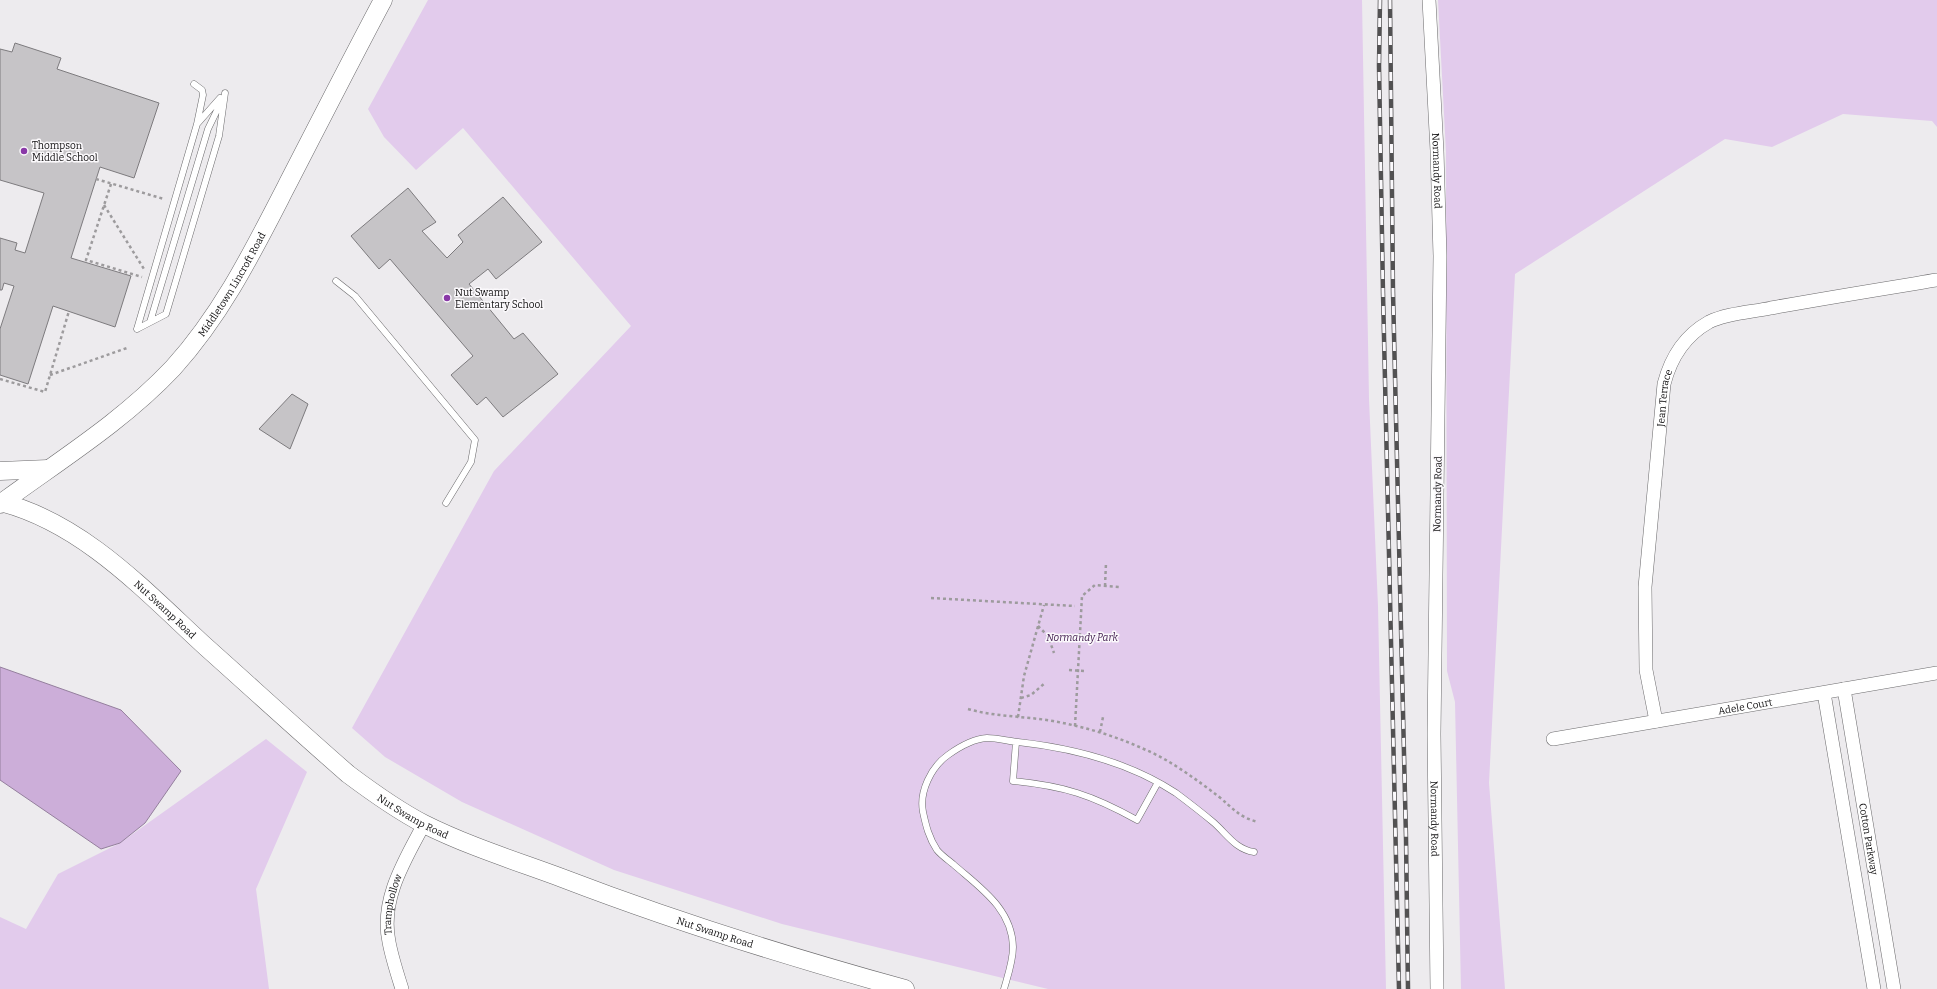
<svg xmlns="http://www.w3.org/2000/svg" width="1937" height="989" font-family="Bitter,serif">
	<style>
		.green { fill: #e2cbec }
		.water { fill: #ccaed9; stroke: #947f9d }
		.building { fill: #c6c4c7; stroke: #7d7b7e }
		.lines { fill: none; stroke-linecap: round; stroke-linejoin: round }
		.service-casing { stroke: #6b6a6c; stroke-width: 7 }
		.minor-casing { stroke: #6b6a6c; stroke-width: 14 }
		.secondary-casing { stroke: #6b6a6c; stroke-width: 19 }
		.path { stroke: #9d9b9d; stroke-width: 2.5; stroke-dasharray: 3 3; stroke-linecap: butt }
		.service { stroke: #fff; stroke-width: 6 }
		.minor { stroke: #fff; stroke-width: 13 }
		.secondary { stroke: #fff; stroke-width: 18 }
		.rail-casing { stroke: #525152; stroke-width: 4.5 }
		.rail { stroke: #fbf9fc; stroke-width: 3; stroke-dasharray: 9; stroke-linecap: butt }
		.poi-dot { fill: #8938a7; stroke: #fbf9fc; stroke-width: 1.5 }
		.labels { text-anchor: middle; stroke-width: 3; stroke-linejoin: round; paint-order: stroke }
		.poi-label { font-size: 10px; fill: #121112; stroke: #fbf9fc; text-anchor: start }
		.street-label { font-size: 10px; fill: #121112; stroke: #fbf9fc }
		.park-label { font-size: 10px; font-style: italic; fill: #3d174b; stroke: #fbf9fc }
	</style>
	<rect width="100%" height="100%" fill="#edebee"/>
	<!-- green -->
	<path class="green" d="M428,0H1362L1369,399L1378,606L1386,989H1048L782,924L614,870L462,802L385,757L352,728L494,471L631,326L463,128L416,170L384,137L368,109Z
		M1438,0H1937V127L1932,121L1843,114L1772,147L1725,139L1515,274L1489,783L1505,989H1461L1455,702L1447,671L1446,152Z
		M266,739L307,772L256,889L269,989H0V917L26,929L58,874L120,843Z"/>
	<!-- water -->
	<path class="water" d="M0,667L121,710L181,771L145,823L120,843L101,849L0,780Z"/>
	<!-- building -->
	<path class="building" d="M15,43L61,58L57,69L159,103L134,178L100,167L71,258L131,276L115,327L53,306L28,384L0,375V329L14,286L4,283L2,290H0V238L17,243L15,250L25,253L44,193L0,180V49L12,52Z
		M408,188L436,222L422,231L447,258L463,242L458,235L503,197L542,242L496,279L488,269L469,284L514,339L523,333L558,374L503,417L486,397L477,405L451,375L473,356L390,259L379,269L351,236Z
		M292,394L308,404L290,449L259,429Z"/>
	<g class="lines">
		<defs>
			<path id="service" d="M197,124L220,98
				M336,281L355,296L475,440L471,462L446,503
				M150,322L208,129L223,98
				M137,329L166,314L219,136L225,93
				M137,329L197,124L203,95L202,90L194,84
				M1016,742L1013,781C1064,786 1092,795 1137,820L1157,784
				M1004,989C1008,975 1013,961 1013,947C1012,908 979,887 953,864C948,860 941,855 937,850C929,838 926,826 923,812C919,792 931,767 948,755C959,747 972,739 987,738C997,738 1008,741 1018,742C1072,748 1129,762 1176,793C1188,802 1201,812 1213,822C1227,834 1235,849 1254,852"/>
			<g id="minor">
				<path id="s1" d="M1429,0L1437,151L1440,256L1434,734L1437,989"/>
				<path id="s2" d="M1844,689L1894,989"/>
				<path d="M1824,693L1874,989"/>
				<path id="s3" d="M1656,721L1646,670L1645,587L1664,384C1671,357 1684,336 1709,322C1727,313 1752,312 1771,308C1826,298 1882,289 1937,280"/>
				<path id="s4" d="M1553,739L1937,673"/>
				<path id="s5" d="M402,989C397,973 392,958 389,942C380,899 405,860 424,824"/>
			</g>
			<g id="secondary">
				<path d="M0,471L48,469"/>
				<path id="s6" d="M0,502C83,523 145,591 206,647C253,689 300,732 348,774C372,792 397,810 424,824C468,846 516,861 562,878C674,921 789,957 905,989"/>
				<path id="s7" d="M0,504C60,460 122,422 173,368C222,314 253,251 286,187C318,125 350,62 383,0"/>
			</g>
		</defs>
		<!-- service casing -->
		<use href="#service" class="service-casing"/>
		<!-- minor casing -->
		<use href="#minor" class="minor-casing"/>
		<!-- secondary casing -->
		<use href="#secondary" class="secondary-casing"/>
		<!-- path -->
		<path class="path" d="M96,179L164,199
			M111,184L86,260L142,277
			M104,205L144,269
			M50,375L127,348
			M0,379L45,392L69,311
			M1105,586L1106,563
			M931,598L1075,606
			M1038,626L1048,636L1054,653
			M1069,670L1084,671
			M1021,698L1031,695L1045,683
			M968,709C996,717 1024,716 1053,721C1085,727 1116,736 1146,750C1170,760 1197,780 1218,796C1233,808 1238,817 1258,822
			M1018,717L1024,676L1044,605
			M1075,726L1082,596L1095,585L1120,587
			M1100,732L1103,717"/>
		<!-- service -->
		<use href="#service" class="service"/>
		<!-- minor -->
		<use href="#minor" class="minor"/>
		<!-- secondary -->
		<use href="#secondary" class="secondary"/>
		<defs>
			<path id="rail" d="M1380,0L1379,66L1383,293L1399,989
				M1390,0L1393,292L1406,838L1408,989"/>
		</defs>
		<!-- rail casing -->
		<use href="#rail" class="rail-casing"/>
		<!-- rail -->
		<use href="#rail" class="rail"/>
	</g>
	<!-- markers -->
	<g class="poi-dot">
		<circle cx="24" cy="151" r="4"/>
		<circle cx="447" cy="298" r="4"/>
	</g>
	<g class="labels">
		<!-- poi labels -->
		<g class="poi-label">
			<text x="32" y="149">Thompson<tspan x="32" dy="12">Middle School</tspan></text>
			<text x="455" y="296">Nut Swamp<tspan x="455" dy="12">Elementary School</tspan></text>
		</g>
		<!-- street labels -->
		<g class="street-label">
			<text dy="4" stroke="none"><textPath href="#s1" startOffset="171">Normandy Road</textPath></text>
			<text dy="4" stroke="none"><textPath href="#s7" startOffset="323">Middletown Lincroft Road</textPath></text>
			<text dy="4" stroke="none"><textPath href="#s3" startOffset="325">Jean Terrace</textPath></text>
			<text transform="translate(1437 494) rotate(-89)" y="4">Normandy Road</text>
			<text dy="4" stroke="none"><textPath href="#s6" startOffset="199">Nut Swamp Road</textPath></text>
			<text dy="4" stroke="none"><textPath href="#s4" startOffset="195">Adele Court</textPath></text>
			<text dy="4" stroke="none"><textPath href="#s6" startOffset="523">Nut Swamp Road</textPath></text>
			<text dy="4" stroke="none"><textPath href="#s1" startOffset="819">Normandy Road</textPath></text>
			<text dy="4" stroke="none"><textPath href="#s2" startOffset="152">Cotton Parkway</textPath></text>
			<text dy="4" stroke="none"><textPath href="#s5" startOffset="87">Tramphollow</textPath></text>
			<text dy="4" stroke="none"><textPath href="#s6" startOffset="847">Nut Swamp Road</textPath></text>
		</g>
		<!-- park labels -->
		<g class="park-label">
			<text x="1082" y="641">Normandy Park</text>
		</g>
	</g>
</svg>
